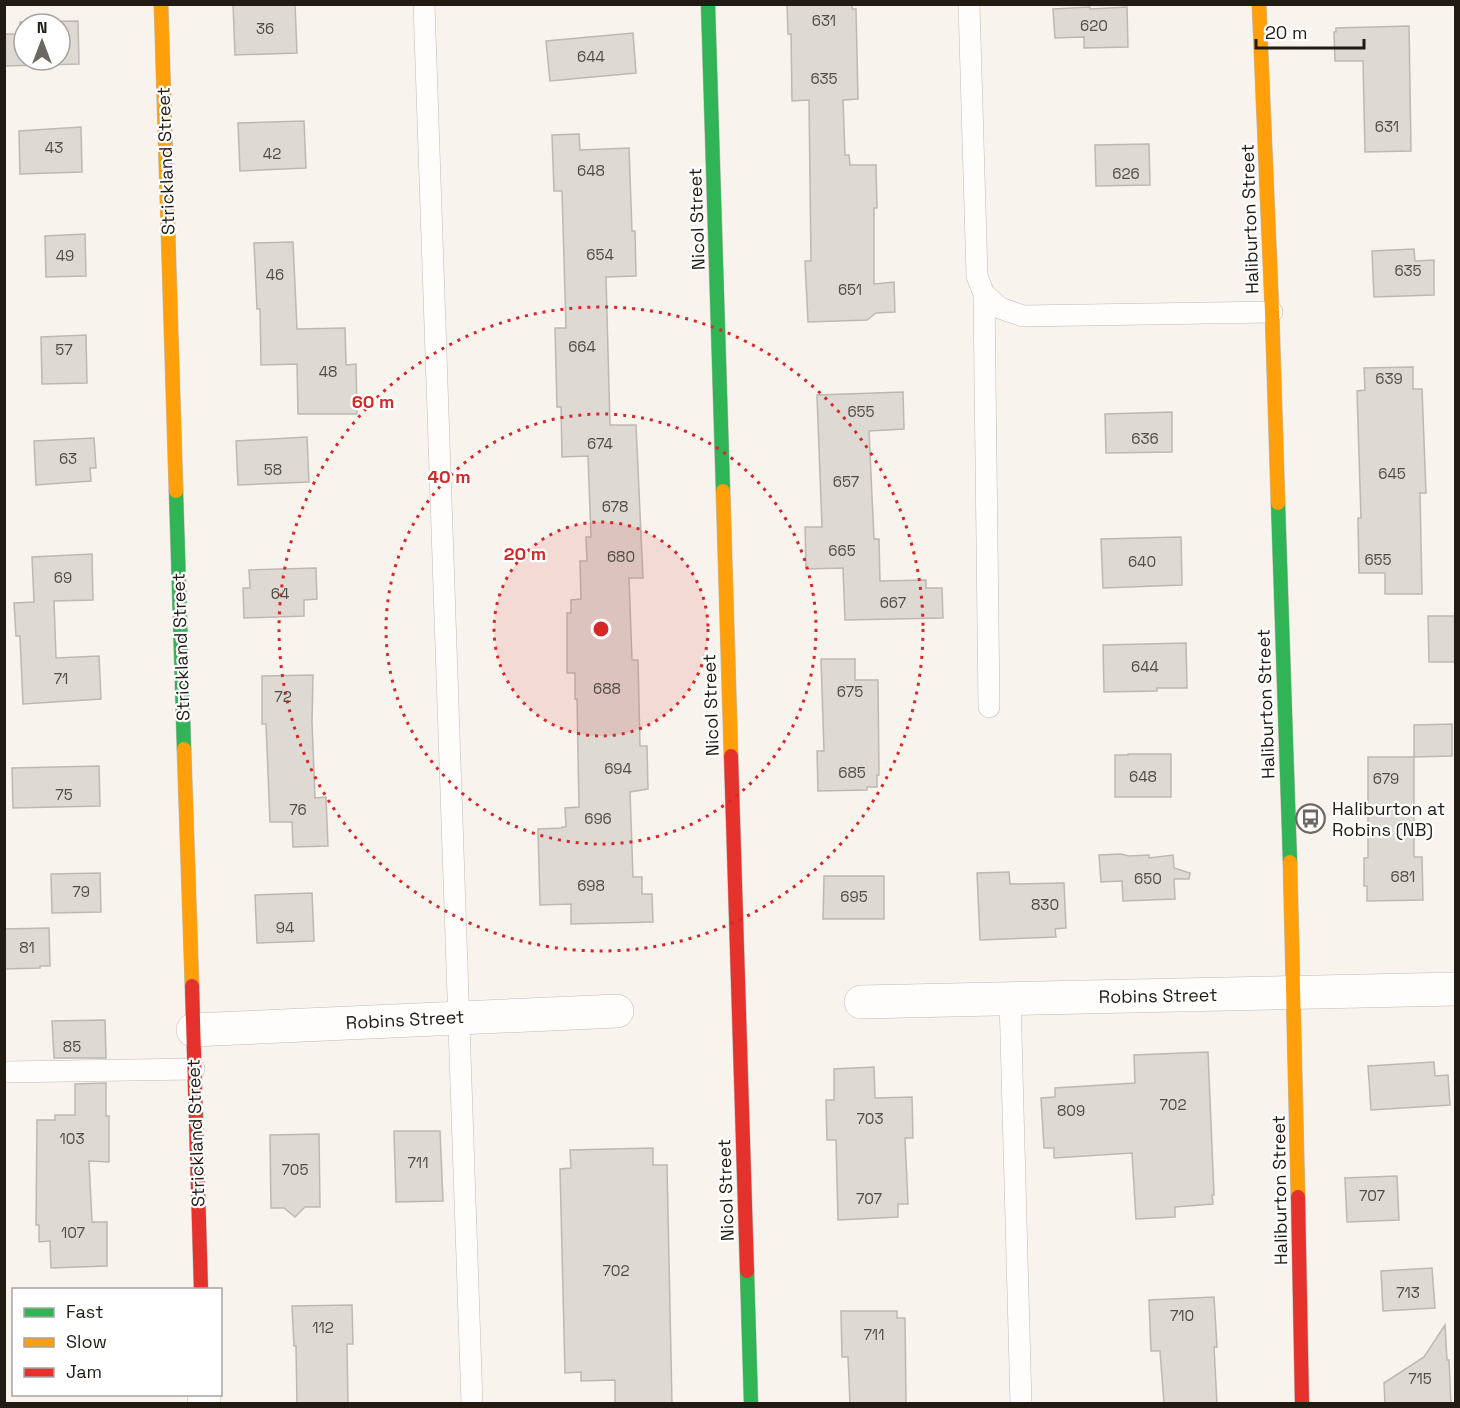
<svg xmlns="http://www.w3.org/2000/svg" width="1460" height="1408" font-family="'Space Grotesk',sans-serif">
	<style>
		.building { fill: #dfd9d3; stroke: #beb8b2; stroke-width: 1.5; fill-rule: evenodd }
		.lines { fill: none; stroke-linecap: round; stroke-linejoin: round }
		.lane-casing { stroke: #c0bbb5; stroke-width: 22 }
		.street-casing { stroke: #c0bbb5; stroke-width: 34 }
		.fast-casing { stroke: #c0bbb5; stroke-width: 15 }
		.slow-casing { stroke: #c0bbb5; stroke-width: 15 }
		.jam-casing { stroke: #c0bbb5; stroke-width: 15 }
		.lane { stroke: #fefdfc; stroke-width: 21 }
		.street { stroke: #fefdfc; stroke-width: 33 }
		.fast { stroke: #30b455; stroke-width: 14 }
		.slow { stroke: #ff9f0a; stroke-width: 14 }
		.jam { stroke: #e5322d; stroke-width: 14 }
		.ring { fill: none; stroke: #d62828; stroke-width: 3; stroke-dasharray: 3 6 }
		.labels { text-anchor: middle; stroke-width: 4.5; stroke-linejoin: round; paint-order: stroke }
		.number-label { font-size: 15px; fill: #524c46 }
		.street-label { font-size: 18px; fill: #211b14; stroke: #fff }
		.poi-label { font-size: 18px; fill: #211b14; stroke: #fff; text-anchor: start }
		.centre { fill: #d62828; stroke: #fff; stroke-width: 3 }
		.ring-label { font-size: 18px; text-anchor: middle; font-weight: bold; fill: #d62828; stroke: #fff; stroke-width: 4.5; stroke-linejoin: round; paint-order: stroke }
	</style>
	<rect width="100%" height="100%" fill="#f8f3ed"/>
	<!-- building -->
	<path class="building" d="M233,4H295L297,53L235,55Z
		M787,4H852V9H856L858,99L843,100L845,155H849L850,165H876L877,208H874V284L894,282L895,312L876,313L867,320L808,322L805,261H811L809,100L792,101L791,34H788Z
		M1090,7V9L1127,7L1128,47L1084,48V37L1055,38L1053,9Z
		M78,21L79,64L4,66V34H20V22ZM24,24H60V60H24Z
		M1409,26L1411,151L1365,152L1363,61H1335L1334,32H1336V28Z
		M633,33L636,73L550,81L546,41Z
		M304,121L306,168L240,171L238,123Z
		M81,127L82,172L20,174L19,131Z
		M579,134L580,150L629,148L632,231H635L636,276L606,277L610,425H636L643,578H629L632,660H638L640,746H647L648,789L630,792L633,877H642V894H652L653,922L571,924V904L540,905L538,829L562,828V827H566L565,808L579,807L577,699H575V673H567V613H571V600L581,599L580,561H587L586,537H591L588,456L562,457L561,407H557L555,328H566L562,191H554L552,135Z
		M1149,144L1150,185L1096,186L1095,145Z
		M85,234L86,276L46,277L45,236Z
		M293,242L297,329L345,328L346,365L356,364L357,414H298L297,364L261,365L260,309H257L254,243Z
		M1414,249L1415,261L1434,260V295L1374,297L1372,251Z
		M86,335L87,383L42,384L41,337Z
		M1413,367V389H1422L1426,493H1420L1422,594H1385V573H1359L1358,518H1361L1357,391L1365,390L1364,368Z
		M903,392L904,429L869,431L874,539H879L880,581L926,580V588H942L943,618L845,620L843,568L806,569L805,527H822L817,395Z
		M1172,412V452L1106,453L1105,414Z
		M307,437L309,482L238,485L236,441Z
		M94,438L96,468H90L91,481L36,485L34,441Z
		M1181,537L1182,585L1103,588L1101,539Z
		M92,554L93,600L54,601L56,658L99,656L101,699L23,704L20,636H16L14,603L34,602L32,557Z
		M316,568L317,599L304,600V616L244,618L243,588H250L249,570Z
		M1428,616H1455V662H1429Z
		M1186,643L1187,688H1157V691L1104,692L1103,645Z
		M821,659H855V680H878L879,775H877V787H867V790L818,791L817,751H824Z
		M313,675L312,722L315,798L326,797L328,846L293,847L292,822H270L266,724H262V676Z
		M1452,724V756L1414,757V725Z
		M1128,754H1171V797H1115V755H1128Z
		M1368,757H1414V857H1422L1423,900L1367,901V886H1364V858H1368Z
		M99,766L100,806L13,808L12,768Z
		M1121,854L1129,856L1149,855V858L1173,855L1174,868L1190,873L1189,879H1174L1175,899L1123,901L1122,881L1101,882L1099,855Z
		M1009,872L1010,884L1064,883L1066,928L1055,929L1056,937L980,940L977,873Z
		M100,873L101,912L52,913L51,874Z
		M824,876H884V919H823Z
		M312,893L314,941L257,943L255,895Z
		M49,928L50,966H40V968L4,969V929Z
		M105,1020L106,1058H54L52,1021Z
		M1208,1052L1214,1195H1212L1213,1204L1175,1207V1217L1136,1219L1132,1153L1054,1158V1148H1044L1041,1098L1055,1097V1088L1135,1083L1134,1055Z
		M1434,1062L1435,1076L1448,1075L1450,1105L1371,1110L1368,1066Z
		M874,1067L875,1098L912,1097L913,1138H905L908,1204H898V1217L838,1220L836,1140H827L826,1100H834V1069Z
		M106,1083V1116H109V1162L89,1161L92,1222H107V1266L51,1268L50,1241L39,1242V1225H36L37,1120H55V1115H75V1084Z
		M394,1131H440L443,1201L396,1202Z
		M319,1134L320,1207H305L295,1217L284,1208H271L270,1135Z
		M653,1148V1165H667L672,1404H615V1380L581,1381V1372L565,1373L560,1169L571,1168L570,1150Z
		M1397,1176L1399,1220L1347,1222L1345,1178Z
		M1432,1268L1435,1308L1383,1311L1381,1271Z
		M1214,1297L1217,1347H1214L1217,1404H1164L1160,1351H1151L1149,1300Z
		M352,1305L353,1344H347L348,1404H297L296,1346H294L292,1306Z
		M841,1311H897V1318H905L906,1404H850L848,1357H842Z
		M1445,1325L1447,1360H1449L1451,1404H1385L1384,1383L1424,1357Z"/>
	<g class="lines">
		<defs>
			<path id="lane" d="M424,4L472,1404
				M969,4L977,276L984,294L1000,308L1023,316L1272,312
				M984,294L989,707
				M1010,999L1021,1404
				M4,1072L194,1069"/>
			<path id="street" d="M861,1002L1456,989
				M193,1030L617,1011
				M204,1394V1404"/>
			<path id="fast" d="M708,4L723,491
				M176,491L184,749
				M1278,503L1290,862
				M747,1271L751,1404"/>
			<path id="slow" d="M161,4L176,491
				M1259,4L1272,312L1278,503
				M723,491L731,756
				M184,749L192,986
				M1290,862L1298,1197"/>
			<path id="jam" d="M731,756L747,1271
				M192,986L201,1290
				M1298,1197L1302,1404"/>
		</defs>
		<!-- lane casing -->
		<use href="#lane" class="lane-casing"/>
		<!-- street casing -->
		<use href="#street" class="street-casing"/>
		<!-- fast casing -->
		<use href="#fast" class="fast-casing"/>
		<!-- slow casing -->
		<use href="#slow" class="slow-casing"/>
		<!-- jam casing -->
		<use href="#jam" class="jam-casing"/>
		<!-- lane -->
		<use href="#lane" class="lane"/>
		<!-- street -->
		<use href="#street" class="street"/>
		<!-- fast -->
		<use href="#fast" class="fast"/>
		<!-- slow -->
		<use href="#slow" class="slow"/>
		<!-- jam -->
		<use href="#jam" class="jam"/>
	</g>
	<!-- distance rings -->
	<circle cx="601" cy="629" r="107" fill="#d62828" fill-opacity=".12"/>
	<g class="ring">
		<circle cx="601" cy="629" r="107"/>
		<circle cx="601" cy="629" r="215"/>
		<circle cx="601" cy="629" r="322"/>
	</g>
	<!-- icons -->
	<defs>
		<symbol id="bus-ring" viewBox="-11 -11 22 22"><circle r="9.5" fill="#fff" stroke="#6c6760" stroke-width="1.5"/><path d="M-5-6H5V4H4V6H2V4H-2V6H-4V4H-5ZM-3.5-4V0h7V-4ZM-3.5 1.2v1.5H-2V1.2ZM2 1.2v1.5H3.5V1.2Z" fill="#6c6760"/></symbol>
	</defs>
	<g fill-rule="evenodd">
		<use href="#bus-ring" x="1294" y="802" width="33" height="33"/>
	</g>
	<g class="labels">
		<!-- number labels -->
		<g class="number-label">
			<text x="824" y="26">631</text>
			<text x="1094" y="31">620</text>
			<text x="265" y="34">36</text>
			<text x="591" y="62">644</text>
			<text x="824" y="84">635</text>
			<text x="1387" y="132">631</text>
			<text x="54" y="153">43</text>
			<text x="272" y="159">42</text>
			<text x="591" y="176">648</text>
			<text x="1126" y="179">626</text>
			<text x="600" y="260">654</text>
			<text x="65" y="261">49</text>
			<text x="1408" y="276">635</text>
			<text x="275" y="280">46</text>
			<text x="850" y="295">651</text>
			<text x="582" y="352">664</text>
			<text x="64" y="355">57</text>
			<text x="328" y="377">48</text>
			<text x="1389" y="384">639</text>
			<text x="861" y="417">655</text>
			<text x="1145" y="444">636</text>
			<text x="600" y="449">674</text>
			<text x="68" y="464">63</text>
			<text x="273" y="475">58</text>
			<text x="1392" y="479">645</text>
			<text x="846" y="487">657</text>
			<text x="615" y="512">678</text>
			<text x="842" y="556">665</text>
			<text x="621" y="562">680</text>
			<text x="1378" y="565">655</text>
			<text x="1142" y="567">640</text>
			<text x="63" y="583">69</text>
			<text x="280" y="599">64</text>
			<text x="893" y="608">667</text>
			<text x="1145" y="672">644</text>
			<text x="61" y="684">71</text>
			<text x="607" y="694">688</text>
			<text x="850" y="697">675</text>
			<text x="283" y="702">72</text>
			<text x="618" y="774">694</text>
			<text x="852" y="778">685</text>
			<text x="1143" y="782">648</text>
			<text x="1386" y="784">679</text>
			<text x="64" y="800">75</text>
			<text x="298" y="815">76</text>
			<text x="598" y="824">696</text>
			<text x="1403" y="882">681</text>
			<text x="1148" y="884">650</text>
			<text x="591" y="891">698</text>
			<text x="81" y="897">79</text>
			<text x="854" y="902">695</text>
			<text x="1045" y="910">830</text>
			<text x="285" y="933">94</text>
			<text x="27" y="953">81</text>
			<text x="72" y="1052">85</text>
			<text x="1173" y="1110">702</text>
			<text x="1071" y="1116">809</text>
			<text x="870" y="1124">703</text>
			<text x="72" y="1144">103</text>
			<text x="418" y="1168">711</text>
			<text x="295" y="1175">705</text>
			<text x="1372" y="1201">707</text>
			<text x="869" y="1204">707</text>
			<text x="73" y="1238">107</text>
			<text x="616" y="1276">702</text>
			<text x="1408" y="1298">713</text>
			<text x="1182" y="1321">710</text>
			<text x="323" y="1333">112</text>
			<text x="874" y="1340">711</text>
			<text x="1420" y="1384">715</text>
		</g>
		<!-- street labels -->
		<g class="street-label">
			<text transform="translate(166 161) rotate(-92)" y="6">Strickland Street</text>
			<text transform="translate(697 219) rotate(-92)" y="6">Nicol Street</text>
			<text transform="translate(1250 219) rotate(-92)" y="6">Haliburton Street</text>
			<text transform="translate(181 647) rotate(-92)" y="6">Strickland Street</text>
			<text transform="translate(1266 704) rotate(-92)" y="6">Haliburton Street</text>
			<text transform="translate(711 705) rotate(-92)" y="6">Nicol Street</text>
			<text transform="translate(1158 996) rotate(-1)" y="6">Robins Street</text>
			<text transform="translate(405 1020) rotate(-3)" y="6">Robins Street</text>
			<text transform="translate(196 1133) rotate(-92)" y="6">Strickland Street</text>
			<text transform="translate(726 1190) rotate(-92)" y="6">Nicol Street</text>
			<text transform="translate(1280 1190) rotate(-91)" y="6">Haliburton Street</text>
		</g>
		<!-- poi labels -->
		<g class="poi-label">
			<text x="1332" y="815">Haliburton at<tspan x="1332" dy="21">Robins (NB)</tspan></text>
		</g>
	</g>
	<circle cx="601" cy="629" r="9" class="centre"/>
	<g class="ring-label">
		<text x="373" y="408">60 m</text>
		<text x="449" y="483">40 m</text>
		<text x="525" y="560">20 m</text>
	</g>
	<!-- border -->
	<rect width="1460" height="1408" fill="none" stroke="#211b14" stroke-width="12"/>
	<!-- legend -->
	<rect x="12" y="1288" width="210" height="108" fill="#ffffff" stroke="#a6a4a1" stroke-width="1.5"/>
	<rect x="24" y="1308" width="30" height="9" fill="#30b455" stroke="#a6a4a1" stroke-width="1.5"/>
	<text x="66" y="1318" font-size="18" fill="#211b14">Fast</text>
	<rect x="24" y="1338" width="30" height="9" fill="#ff9f0a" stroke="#a6a4a1" stroke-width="1.5"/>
	<text x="66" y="1348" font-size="18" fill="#211b14">Slow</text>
	<rect x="24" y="1368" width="30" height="9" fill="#e5322d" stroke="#a6a4a1" stroke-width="1.5"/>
	<text x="66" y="1378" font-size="18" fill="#211b14">Jam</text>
	<!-- north arrow -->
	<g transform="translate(42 42)"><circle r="28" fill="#ffffff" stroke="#a6a4a1" stroke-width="1.5"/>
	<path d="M0-4.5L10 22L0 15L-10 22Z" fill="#6c6760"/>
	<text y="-9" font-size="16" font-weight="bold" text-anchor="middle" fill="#211b14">N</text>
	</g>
	<!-- scale -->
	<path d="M1256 39v9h108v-9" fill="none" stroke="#211b14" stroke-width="3"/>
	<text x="1265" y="39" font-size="18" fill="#211b14" stroke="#ffffff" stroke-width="4.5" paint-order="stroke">20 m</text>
</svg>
